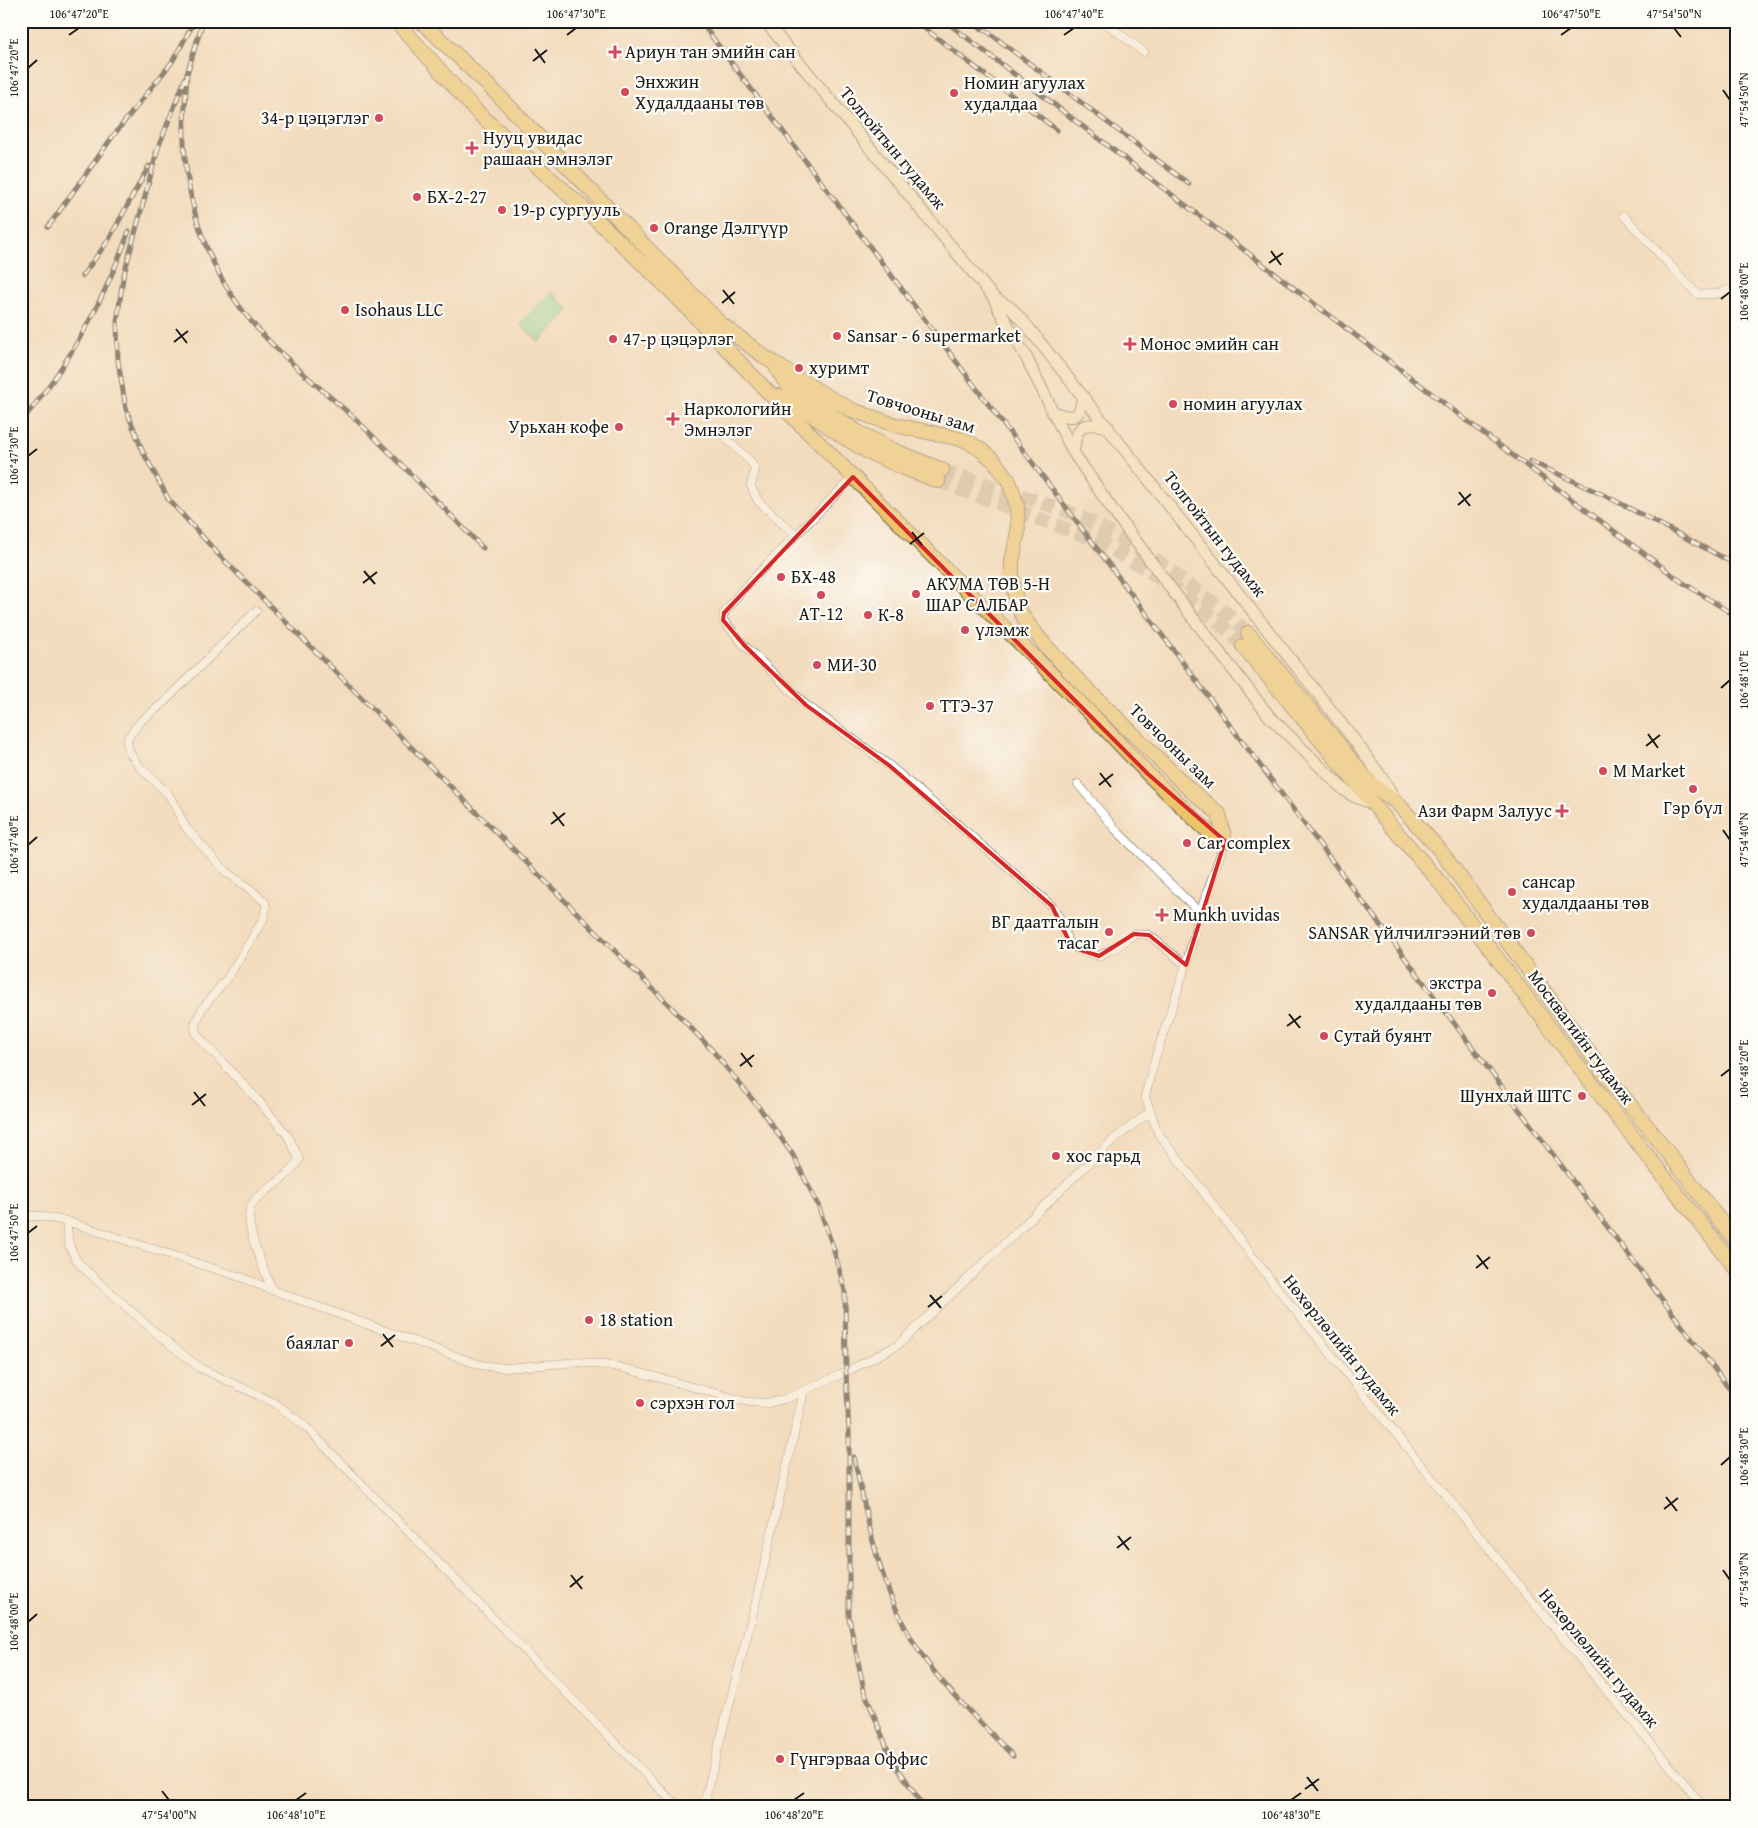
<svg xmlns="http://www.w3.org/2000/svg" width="1758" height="1828" font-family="'Gentium Book Plus',serif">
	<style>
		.green { fill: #7cd69c; stroke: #4c795c }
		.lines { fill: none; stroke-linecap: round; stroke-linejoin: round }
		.highway-tunnel { stroke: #c8b69d; stroke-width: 14; stroke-dasharray: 14 7; stroke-linecap: butt }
		.street-casing { stroke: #675f54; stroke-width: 9 }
		.secondary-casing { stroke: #675f54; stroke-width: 13 }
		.highway-casing { stroke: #675f54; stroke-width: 16 }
		.street { stroke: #fff; stroke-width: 8 }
		.secondary { stroke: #f8e8c3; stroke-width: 11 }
		.highway { stroke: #edc569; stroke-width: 14 }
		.rail-casing { stroke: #1c1c1c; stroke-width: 5 }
		.rail { stroke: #fdfcf7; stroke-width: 3; stroke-dasharray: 9; stroke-linecap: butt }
		.marked { fill: none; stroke: #d62828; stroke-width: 4; stroke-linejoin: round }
		.ticks { fill: none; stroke: #1c1c1c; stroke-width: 2 }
		.poi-dot { fill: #d1495b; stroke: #fdfcf7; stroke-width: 2 }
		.labels { text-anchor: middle; stroke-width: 4.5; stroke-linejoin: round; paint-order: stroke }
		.poi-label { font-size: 18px; fill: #1c1c1c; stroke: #fdfcf7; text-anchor: start }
		.street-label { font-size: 18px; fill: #1c1c1c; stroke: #fdfcf7 }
		.neatline { fill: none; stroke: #1c1c1c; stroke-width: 2 }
		.ticks-label { font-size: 12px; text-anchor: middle; fill: #1c1c1c }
	</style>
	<rect width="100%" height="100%" fill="#fdfcf7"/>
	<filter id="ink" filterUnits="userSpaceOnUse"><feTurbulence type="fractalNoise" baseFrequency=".02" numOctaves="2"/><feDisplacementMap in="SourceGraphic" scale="10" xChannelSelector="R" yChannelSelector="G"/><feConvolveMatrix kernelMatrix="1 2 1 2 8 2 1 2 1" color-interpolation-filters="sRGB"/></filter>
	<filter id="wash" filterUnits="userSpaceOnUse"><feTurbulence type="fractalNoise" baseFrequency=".0096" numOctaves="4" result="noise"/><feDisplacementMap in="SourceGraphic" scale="20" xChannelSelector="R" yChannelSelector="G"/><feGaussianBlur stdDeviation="1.12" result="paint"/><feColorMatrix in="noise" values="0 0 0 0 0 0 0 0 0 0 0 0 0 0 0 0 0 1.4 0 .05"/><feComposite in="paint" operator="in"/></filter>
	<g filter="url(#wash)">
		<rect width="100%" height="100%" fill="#f3dcbd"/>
		<!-- green -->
		<path class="green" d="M551,292L570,310L539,342L520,324Z"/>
	</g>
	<g filter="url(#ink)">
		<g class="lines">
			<!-- highway-tunnel -->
			<path class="highway-tunnel" d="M942,470L1067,511L1091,522L1152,557L1230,616L1248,633
				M938,481L1096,540L1141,566L1178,591L1223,626L1243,646"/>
			<defs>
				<path id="street" d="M1103,21L1144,52
					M1624,216L1697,294C1712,295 1725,294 1737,285
					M727,439L751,462L755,469L751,486L758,501L795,535
					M853,477L743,589L724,613L723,620L744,645L806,705L890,766L1052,906L1064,925L1067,941L1072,947L1099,956L1117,947L1134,934L1149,935L1186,965
					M256,611L162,704L141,721L128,737L127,743L130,753L139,766L169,795L186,828L226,872L250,889L265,902L266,907L263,920L228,977L202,1009L195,1024L196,1034L256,1098L288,1136L299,1159C291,1174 279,1181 266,1191C261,1195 255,1198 252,1204C241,1222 265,1271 272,1290
					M1078,784L1116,830L1200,913
					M1225,841L1200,913L1186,965L1154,1062L1145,1096L1158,1133L1277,1288L1532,1601L1704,1807
					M21,1216H39L66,1221L243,1278L272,1290L480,1365L506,1368L579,1362L619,1367L748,1402L767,1403L785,1399L846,1372L898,1345L1113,1140L1150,1112
					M66,1221L69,1244L74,1256L81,1266L157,1334L200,1368L275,1403L305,1426L669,1798L681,1807
					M703,1807L756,1601L804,1391"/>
				<path id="secondary" d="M765,21L994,298L998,308L1025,355L1073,452L1114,512L1196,622L1269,716L1344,790L1353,796L1373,804
					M994,298L1011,308L1027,326L1352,737L1380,775L1395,799
					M1052,412C1074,419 1079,421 1083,396
					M1073,452C1077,426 1081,421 1108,427"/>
				<path id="highway" d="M396,21L477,112L601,224L671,291L766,390L1093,716L1148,774L1200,824L1210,833L1225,841
					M421,21L496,93L721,324L766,358L823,394L852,410L895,425L965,440L980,449L994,461L1009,481L1017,505L1018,531L1012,562V579L1017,605L1025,620L1045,645L1076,678L1189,789L1219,814L1225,841
					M777,369L786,383L795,391L858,432L893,450L942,470
					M775,396L787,398L845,438L868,452L904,468L938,481
					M1248,633L1370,783L1397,803L1439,849L1609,1079L1659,1141L1737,1243
					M1243,646L1393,828L1438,880L1611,1109L1737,1270"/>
			</defs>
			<!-- street casing -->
			<use href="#street" class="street-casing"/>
			<!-- secondary casing -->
			<use href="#secondary" class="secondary-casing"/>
			<!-- highway casing -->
			<use href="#highway" class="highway-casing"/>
			<!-- street -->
			<use href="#street" class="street"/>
			<!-- secondary -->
			<use href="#secondary" class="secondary"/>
			<!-- highway -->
			<use href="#highway" class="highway"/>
			<defs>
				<path id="rail" d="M700,21L1737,1399
					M903,21L906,23
					M915,21L1057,130
					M945,21L1487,436L1682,582L1737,617
					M968,21L988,32L1189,184
					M187,74C186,97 183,120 184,143C188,218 214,285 268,340C294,367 324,391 352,416C397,458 439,504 483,548
					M158,148L123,278L117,322L118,361L126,409L143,452L169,500L220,556L670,1006L712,1050L761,1110L793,1155L818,1205L833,1247L845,1291L846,1372L849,1433V1618L864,1690L891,1758L924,1807
					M156,153L187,74L203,21
					M48,227L113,136L172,62L195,21
					M82,276L108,241L149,166
					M21,422C70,363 103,303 129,231
					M1530,461L1610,498L1737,565
					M854,1457C867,1519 879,1583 911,1638C937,1683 978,1719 1013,1756"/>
			</defs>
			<!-- rail casing -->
			<use href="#rail" class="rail-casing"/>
			<!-- rail -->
			<use href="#rail" class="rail"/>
		</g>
	</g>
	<!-- marked area -->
	<path d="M0 0H1758V1828H0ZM853,477L1148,774L1225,841L1186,965L1149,935L1134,934L1099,956L1072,947L1052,906L890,766L806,705L744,645L723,620L724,613Z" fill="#f3dcbd" fill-opacity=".55" fill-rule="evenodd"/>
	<path class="marked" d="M853,477L1148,774L1225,841L1186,965L1149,935L1134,934L1099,956L1072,947L1052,906L890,766L806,705L744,645L723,620L724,613Z"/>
	<!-- ticks -->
	<path class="ticks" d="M1674,28L1681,37M69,35L79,28M567,35L576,28M1064,35L1074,28M1561,35L1571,28M535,49L545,63M533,61L547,50M28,68L37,60M1723,90L1730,100M1271,251L1281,265M1269,263L1283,253M723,290L734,304M1721,299L1730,292M722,303L735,292M176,329L187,343M174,342L188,331M28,456L37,449M1459,492L1470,506M1458,505L1471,494M912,532L922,545M910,544L924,533M364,571L375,584M363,583L377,572M1721,688L1730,680M1648,734L1658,748M1646,746L1660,735M1100,773L1111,787M1099,785L1113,774M553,812L564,826M551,824L565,813M1723,830L1730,840M28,845L37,837M1289,1014L1300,1028M1287,1026L1301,1016M741,1053L752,1067M740,1066L754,1055M1721,1076L1730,1069M194,1092L205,1106M192,1105L206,1094M28,1233L37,1226M1477,1255L1488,1269M1476,1268L1490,1257M930,1295L941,1308M928,1307L942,1296M383,1334L393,1347M381,1346L395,1335M1721,1465L1730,1457M1666,1497L1677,1511M1664,1509L1678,1498M1118,1536L1129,1550M1117,1548L1131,1537M1723,1570L1730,1580M571,1575L582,1589M570,1587L583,1576M28,1622L37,1614M1307,1777L1318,1791M1305,1789L1319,1779M162,1791L169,1800M296,1800L306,1793M794,1800L804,1793M1291,1800L1301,1793"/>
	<!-- markers -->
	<g class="poi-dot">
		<path d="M612.5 44.5h5v5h5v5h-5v5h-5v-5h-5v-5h5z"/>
		<circle cx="625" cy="92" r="5"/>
		<circle cx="954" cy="93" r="5"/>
		<circle cx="379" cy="118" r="5"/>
		<path d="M469.5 140.5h5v5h5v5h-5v5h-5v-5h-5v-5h5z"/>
		<circle cx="417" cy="197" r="5"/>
		<circle cx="502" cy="210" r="5"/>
		<circle cx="654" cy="228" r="5"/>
		<circle cx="345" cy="310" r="5"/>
		<circle cx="837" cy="336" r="5"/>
		<circle cx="613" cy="339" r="5"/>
		<path d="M1127.5 336.5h5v5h5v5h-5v5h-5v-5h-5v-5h5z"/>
		<circle cx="799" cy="368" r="5"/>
		<circle cx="1173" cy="404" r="5"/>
		<path d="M670.5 411.5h5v5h5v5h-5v5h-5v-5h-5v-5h5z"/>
		<circle cx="619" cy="427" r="5"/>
		<circle cx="781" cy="577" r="5"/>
		<circle cx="916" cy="594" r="5"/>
		<circle cx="821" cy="595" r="5"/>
		<circle cx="868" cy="615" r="5"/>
		<circle cx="965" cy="630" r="5"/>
		<circle cx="817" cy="665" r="5"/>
		<circle cx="930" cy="706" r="5"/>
		<circle cx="1603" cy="771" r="5"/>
		<circle cx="1693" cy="789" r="5"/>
		<path d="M1559.5 803.5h5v5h5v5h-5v5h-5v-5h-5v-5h5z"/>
		<circle cx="1187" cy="843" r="5"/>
		<circle cx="1512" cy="892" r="5"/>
		<path d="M1159.5 907.5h5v5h5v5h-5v5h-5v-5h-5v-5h5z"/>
		<circle cx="1109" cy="932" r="5"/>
		<circle cx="1531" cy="933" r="5"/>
		<circle cx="1492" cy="993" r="5"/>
		<circle cx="1324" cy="1036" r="5"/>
		<circle cx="1582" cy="1096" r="5"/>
		<circle cx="1056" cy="1156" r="5"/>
		<circle cx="589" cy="1320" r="5"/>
		<circle cx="349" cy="1343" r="5"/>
		<circle cx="640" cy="1403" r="5"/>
		<circle cx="780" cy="1759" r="5"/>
	</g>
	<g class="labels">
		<!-- poi labels -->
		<g class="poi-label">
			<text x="625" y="58">Ариун тан эмийн сан</text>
			<text x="635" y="88">Энхжин<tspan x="635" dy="21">Худалдааны төв</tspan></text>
			<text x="964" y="89">Номин агуулах<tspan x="964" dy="21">худалдаа</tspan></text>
			<text x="369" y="124" text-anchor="end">34-р цэцэглэг</text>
			<text x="483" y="144">Нууц увидас<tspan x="483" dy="21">рашаан эмнэлэг</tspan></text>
			<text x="427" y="203">БХ-2-27</text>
			<text x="512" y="216">19-р сургууль</text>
			<text x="664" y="234">Orange Дэлгүүр</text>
			<text x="355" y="316">Isohaus LLC</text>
			<text x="847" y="342">Sansar - 6 supermarket</text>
			<text x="623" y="345">47-р цэцэрлэг</text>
			<text x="1140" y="350">Монос эмийн сан</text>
			<text x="809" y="374">хуримт</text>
			<text x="1183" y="410">номин агуулах</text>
			<text x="684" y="415">Наркологийн<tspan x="684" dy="21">Эмнэлэг</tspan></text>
			<text x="609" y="433" text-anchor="end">Урьхан кофе</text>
			<text x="791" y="583">БХ-48</text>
			<text x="926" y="590">АКУМА ТӨВ 5-Н<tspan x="926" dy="21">ШАР САЛБАР</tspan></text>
			<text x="821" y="620" text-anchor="middle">АТ-12</text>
			<text x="878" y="621">К-8</text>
			<text x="975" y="636">үлэмж</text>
			<text x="827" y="671">МИ-30</text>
			<text x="940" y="712">ТТЭ-37</text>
			<text x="1613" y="777">М Market</text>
			<text x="1693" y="814" text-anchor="middle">Гэр бүл</text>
			<text x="1552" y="817" text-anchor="end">Ази Фарм Залуус</text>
			<text x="1197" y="849">Car complex</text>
			<text x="1522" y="888">сансар<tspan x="1522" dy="21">худалдааны төв</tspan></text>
			<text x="1173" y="921">Munkh uvidas</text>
			<text x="1099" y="928" text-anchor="end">ВГ даатгалын<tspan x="1099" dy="21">тасаг</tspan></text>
			<text x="1521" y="939" text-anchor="end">SANSAR үйлчилгээний төв</text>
			<text x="1482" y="989" text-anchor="end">экстра<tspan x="1482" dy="21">худалдааны төв</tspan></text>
			<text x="1334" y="1042">Сутай буянт</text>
			<text x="1572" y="1102" text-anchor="end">Шунхлай ШТС</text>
			<text x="1066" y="1162">хос гарьд</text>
			<text x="599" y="1326">18 station</text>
			<text x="339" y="1349" text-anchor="end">баялаг</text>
			<text x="650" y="1409">сэрхэн гол</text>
			<text x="790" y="1765">Гүнгэрваа Оффис</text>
		</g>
		<!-- street labels -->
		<g class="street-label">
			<text transform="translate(893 148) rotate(50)" y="6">Толгойтын гудамж</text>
			<text transform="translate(921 411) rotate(17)" y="6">Товчооны зам</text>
			<text transform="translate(1215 534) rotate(52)" y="6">Толгойтын гудамж</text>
			<text transform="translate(1173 746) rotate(44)" y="6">Товчооны зам</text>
			<text transform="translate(1581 1037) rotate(53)" y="6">Москвагийн гудамж</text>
			<text transform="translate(1342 1345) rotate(51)" y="6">Нөхөрлөлийн гудамж</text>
			<text transform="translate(1599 1658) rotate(50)" y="6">Нөхөрлөлийн гудамж</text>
		</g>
	</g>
	<!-- margin -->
	<rect width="1758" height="1828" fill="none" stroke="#fdfcf7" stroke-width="55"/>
	<rect x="28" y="28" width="1702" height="1772" class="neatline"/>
	<g class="ticks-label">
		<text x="79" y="18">106°47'20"E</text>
		<text x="576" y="18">106°47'30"E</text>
		<text x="1074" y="18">106°47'40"E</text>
		<text x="1571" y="18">106°47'50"E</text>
		<text x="1674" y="18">47°54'50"N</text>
		<text transform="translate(14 68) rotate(-90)" y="4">106°47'20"E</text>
		<text transform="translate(1744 100) rotate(-90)" y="4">47°54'50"N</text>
		<text transform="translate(1744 292) rotate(-90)" y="4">106°48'00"E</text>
		<text transform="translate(14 456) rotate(-90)" y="4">106°47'30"E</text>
		<text transform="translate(1744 680) rotate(-90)" y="4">106°48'10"E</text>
		<text transform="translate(1744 840) rotate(-90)" y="4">47°54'40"N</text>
		<text transform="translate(14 845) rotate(-90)" y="4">106°47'40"E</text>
		<text transform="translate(1744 1069) rotate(-90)" y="4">106°48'20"E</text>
		<text transform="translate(14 1233) rotate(-90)" y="4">106°47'50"E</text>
		<text transform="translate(1744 1457) rotate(-90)" y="4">106°48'30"E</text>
		<text transform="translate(1744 1580) rotate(-90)" y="4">47°54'30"N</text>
		<text transform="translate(14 1622) rotate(-90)" y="4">106°48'00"E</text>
		<text x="169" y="1819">47°54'00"N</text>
		<text x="296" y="1819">106°48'10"E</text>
		<text x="794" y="1819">106°48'20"E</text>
		<text x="1291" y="1819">106°48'30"E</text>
	</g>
</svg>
